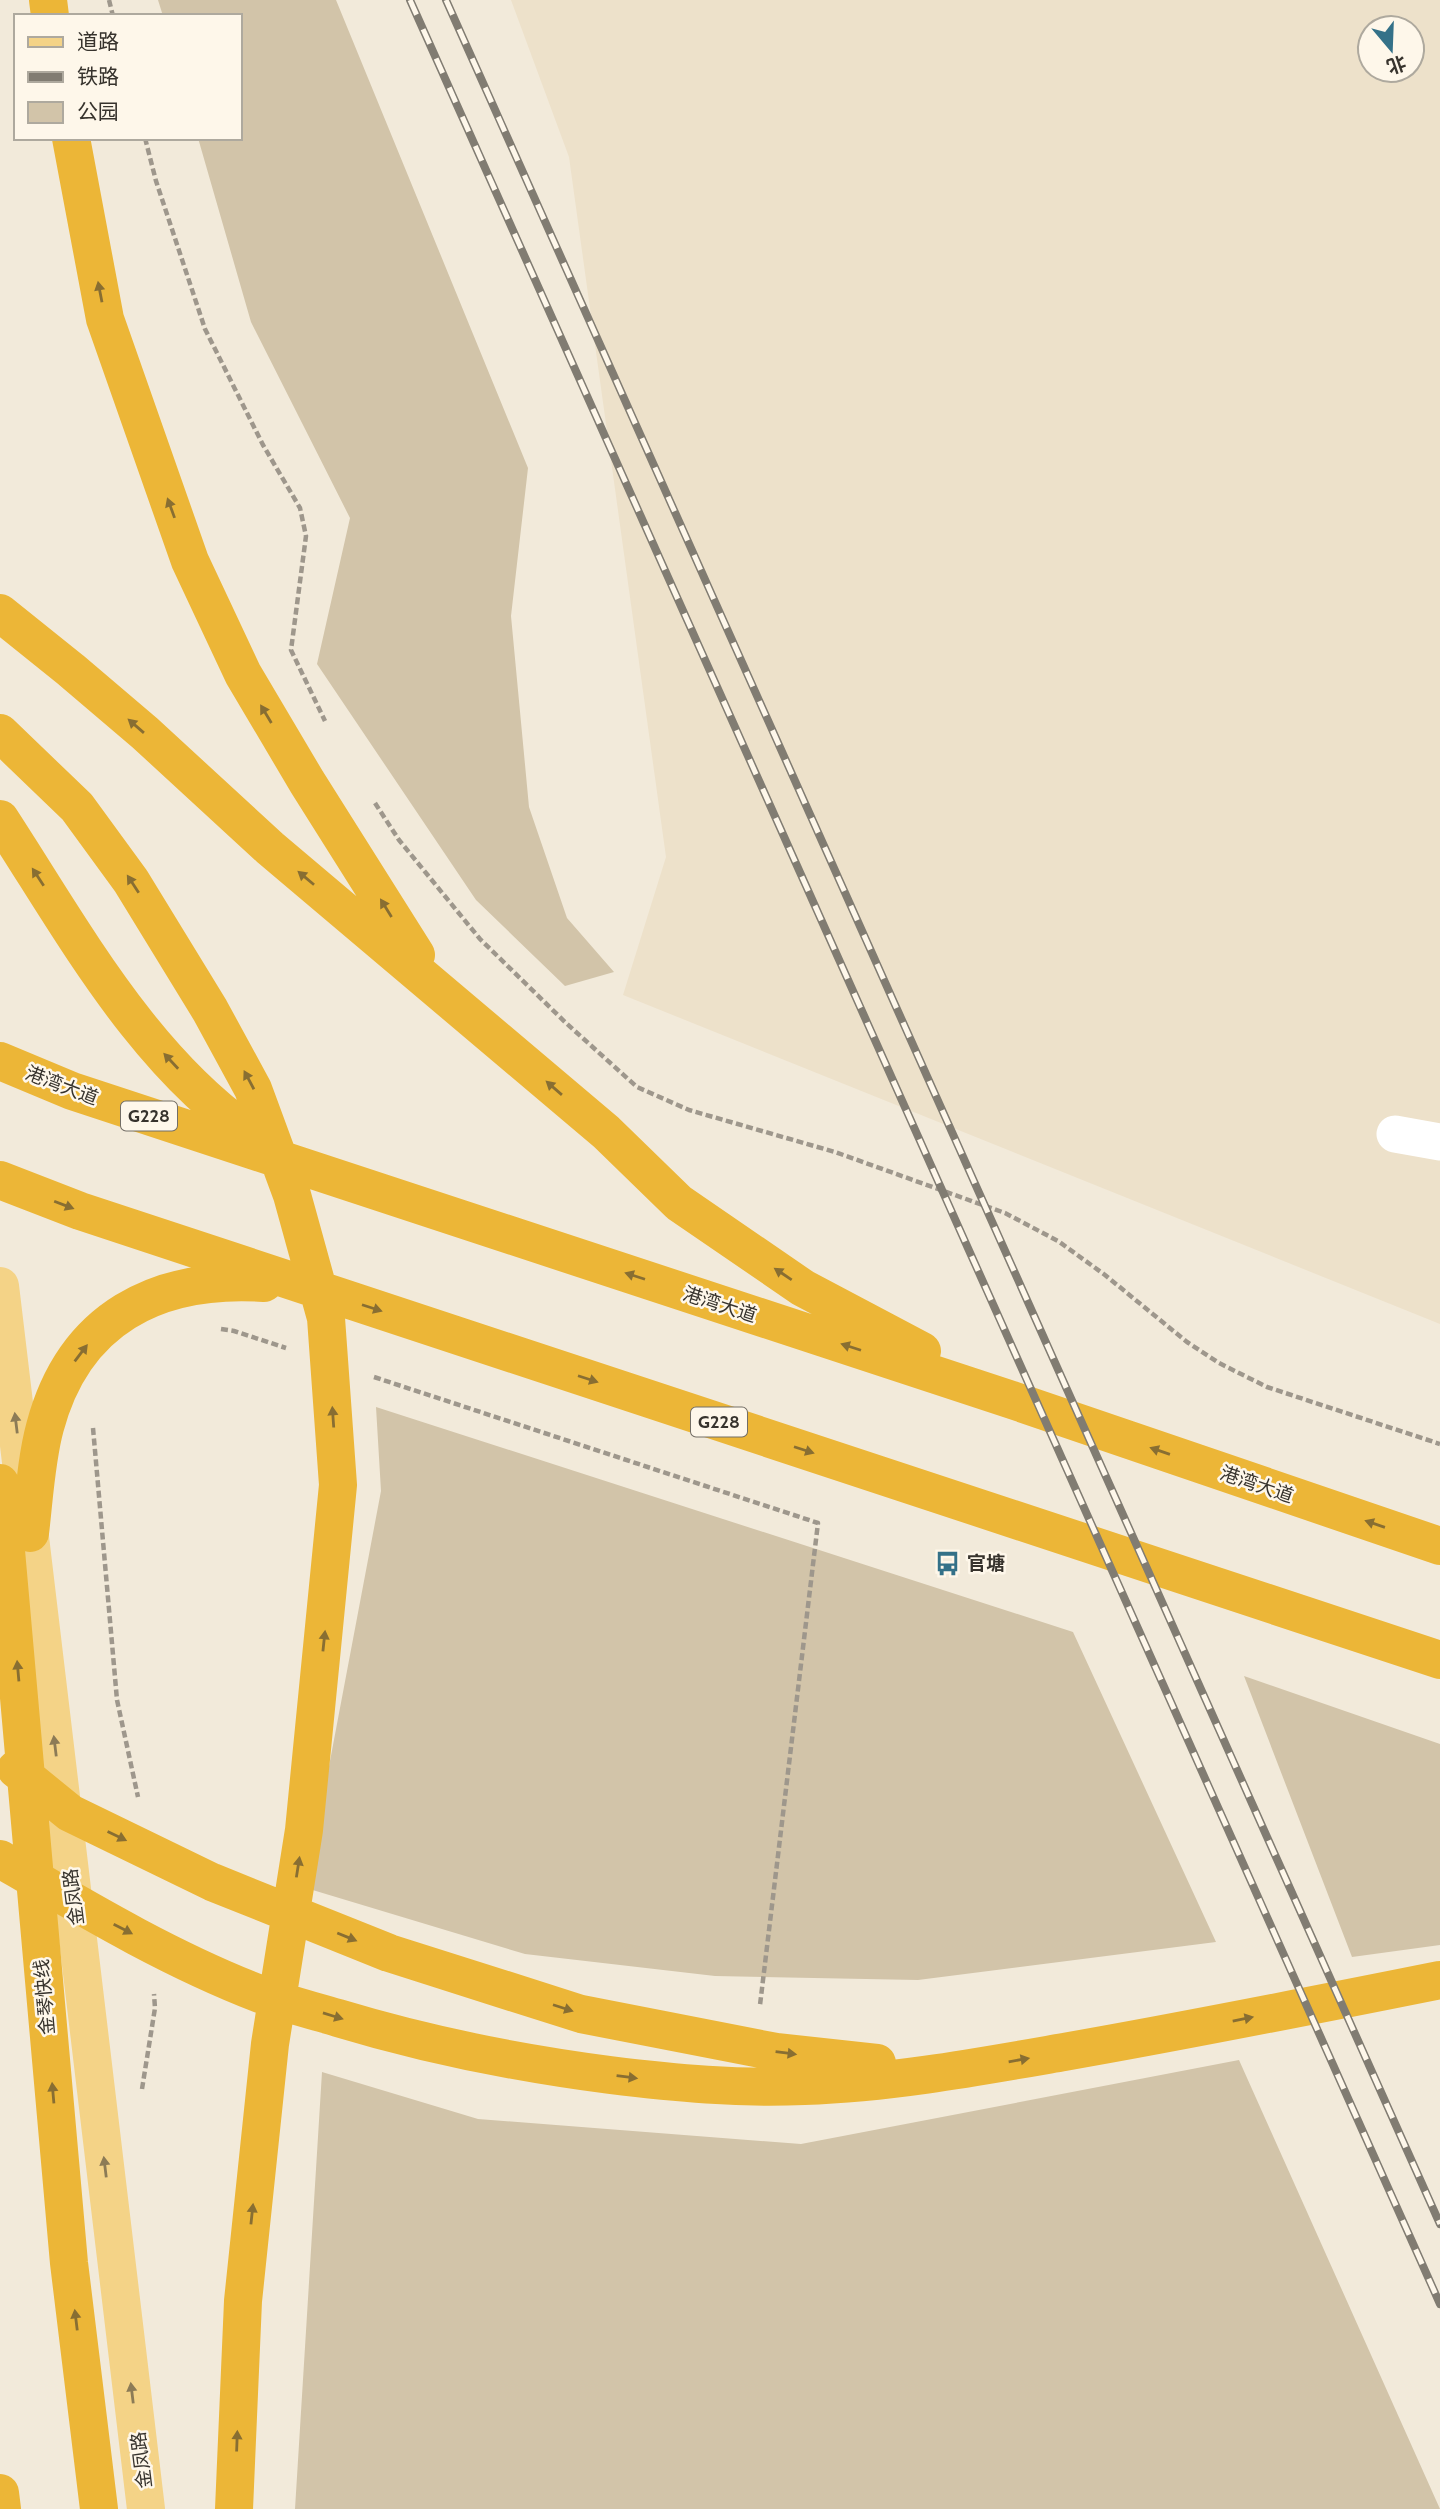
<svg xmlns="http://www.w3.org/2000/svg" width="1440" height="2509" font-family="Cabin,'Noto Sans SC',sans-serif">
	<style>
		.built { fill: #ede1ca; fill-rule: evenodd }
		.green { fill: #d2c4a9 }
		.lines { fill: none; stroke-linecap: round; stroke-linejoin: round }
		.path { stroke: #9e978c; stroke-width: 4.5; stroke-dasharray: 7 3.5; stroke-linecap: butt }
		.street { stroke: #fff; stroke-width: 37 }
		.primary { stroke: #f4d387; stroke-width: 38 }
		.highway { stroke: #ecb637; stroke-width: 38 }
		.rail-casing { stroke: #817c72; stroke-width: 8 }
		.rail { stroke: #fef7ea; stroke-width: 5; stroke-dasharray: 16; stroke-linecap: butt }
		.oneway { fill: #886e32 }
		.oneway2 { fill: #8c7b56 }
		.labels { text-anchor: middle; stroke-width: 5; stroke-linejoin: round; paint-order: stroke }
		.shield { fill: #fef7ea; stroke: #736e66; stroke-width: 2 }
		.shield-label { font-size: 18px; font-weight: bold; fill: #37332d }
		.street-label { font-size: 19px; fill: #37332d; stroke: #fef7ea }
		.poi-label { font-size: 19px; font-weight: bold; fill: #37332d; stroke: #fef7ea; text-anchor: start }
	</style>
	<rect width="100%" height="100%" fill="#f2eada"/>
	<!-- built -->
	<path class="built" d="M511,0H1440V1324L623,995L666,857L569,157ZM1370,28H1412V70H1370Z"/>
	<!-- green -->
	<path class="green" d="M158,0H336L528,468L511,616L529,807L567,918L614,972L565,986L476,900L317,664L350,518L251,322L198,138H240V16H163Z
		M376,1407L1073,1632L1216,1942L918,1980L715,1976L525,1954L306,1888L381,1491Z
		M1244,1676L1440,1744V1945L1352,1957Z
		M1239,2060L1440,2509H295L322,2072L478,2119L801,2144Z"/>
	<g class="lines">
		<!-- path -->
		<path class="path" d="M109,0L113,16
			M145,138L156,181L205,329L263,445L300,508L306,536L291,650L325,721
			M375,803L399,840L480,939L566,1023L637,1087L689,1110L835,1152L1005,1213L1058,1241L1105,1275L1187,1342L1219,1363L1267,1387L1440,1444
			M221,1329L234,1331L286,1348
			M374,1377L818,1523L760,2005
			M93,1428L117,1700L138,1797
			M142,2089L155,2008L154,1994"/>
		<!-- street -->
		<path class="street" d="M1395,1134L1440,1142"/>
		<!-- primary -->
		<path class="primary" d="M0,1286L146,2509"/>
		<!-- highway -->
		<path class="highway" d="M48,0L50,16
			M71,138L105,319L190,561L243,674L307,782L416,955
			M0,613L71,670L145,733L270,848L606,1132L679,1203L803,1288L922,1351
			M0,733L77,807L131,881L210,1010L253,1089L292,1195L326,1318L338,1485L304,1830L270,2044L243,2301L234,2509
			M0,819C75,934 146,1068 265,1144
			M0,1061L72,1091L1015,1401L1440,1546
			M0,1180L80,1211L1440,1660
			M0,1483L69,2263L99,2509
			M30,1533C34,1500 36,1460 45,1427C74,1318 157,1276 264,1283
			M16,1769L70,1813L212,1882L389,1953L581,2014L776,2052L877,2063
			M0,1859C84,1908 169,1959 260,1994C285,2004 312,2010 338,2018C427,2045 518,2063 610,2075C675,2083 739,2089 804,2086C891,2083 978,2067 1064,2052C1190,2030 1315,2005 1440,1980
			M0,2493L2,2509"/>
		<defs>
			<path id="rail" d="M410,0L1440,2304
				M446,0L1440,2224"/>
		</defs>
		<!-- rail casing -->
		<use href="#rail" class="rail-casing"/>
		<!-- rail -->
		<use href="#rail" class="rail"/>
	</g>
	<!-- one-way arrows -->
	<defs><path id="oneway-solid" d="M-6-.8H1V-3.2L6.5 0L1 3.2V.8H-6Z" transform="scale(1.75)"/></defs>
	<g class="oneway">
		<use href="#oneway-solid" transform="translate(100 292) rotate(-101)"/>
		<use href="#oneway-solid" transform="translate(171 508) rotate(-110)"/>
		<use href="#oneway-solid" transform="translate(266 714) rotate(-121)"/>
		<use href="#oneway-solid" transform="translate(136 726) rotate(-139)"/>
		<use href="#oneway-solid" transform="translate(38 877) rotate(-123)"/>
		<use href="#oneway-solid" transform="translate(306 878) rotate(-140)"/>
		<use href="#oneway-solid" transform="translate(133 884) rotate(-123)"/>
		<use href="#oneway-solid" transform="translate(386 908) rotate(-122)"/>
		<use href="#oneway-solid" transform="translate(171 1061) rotate(-133)"/>
		<use href="#oneway-solid" transform="translate(249 1080) rotate(-118)"/>
		<use href="#oneway-solid" transform="translate(554 1088) rotate(-139)"/>
		<use href="#oneway-solid" transform="translate(64 1205) rotate(21)"/>
		<use href="#oneway-solid" transform="translate(783 1274) rotate(-146)"/>
		<use href="#oneway-solid" transform="translate(635 1276) rotate(-162)"/>
		<use href="#oneway-solid" transform="translate(372 1308) rotate(18)"/>
		<use href="#oneway-solid" transform="translate(851 1347) rotate(-162)"/>
		<use href="#oneway-solid" transform="translate(81 1353) rotate(-53)"/>
		<use href="#oneway-solid" transform="translate(588 1379) rotate(18)"/>
		<use href="#oneway-solid" transform="translate(333 1417) rotate(-94)"/>
		<use href="#oneway-solid" transform="translate(804 1450) rotate(18)"/>
		<use href="#oneway-solid" transform="translate(1160 1451) rotate(-161)"/>
		<use href="#oneway-solid" transform="translate(1375 1524) rotate(-161)"/>
		<use href="#oneway-solid" transform="translate(324 1641) rotate(-84)"/>
		<use href="#oneway-solid" transform="translate(18 1671) rotate(-95)"/>
		<use href="#oneway-solid" transform="translate(117 1836) rotate(26)"/>
		<use href="#oneway-solid" transform="translate(298 1867) rotate(-81)"/>
		<use href="#oneway-solid" transform="translate(123 1929) rotate(27)"/>
		<use href="#oneway-solid" transform="translate(347 1937) rotate(22)"/>
		<use href="#oneway-solid" transform="translate(563 2008) rotate(18)"/>
		<use href="#oneway-solid" transform="translate(333 2016) rotate(17)"/>
		<use href="#oneway-solid" transform="translate(1243 2019) rotate(-11)"/>
		<use href="#oneway-solid" transform="translate(786 2053) rotate(7)"/>
		<use href="#oneway-solid" transform="translate(1019 2060) rotate(-10)"/>
		<use href="#oneway-solid" transform="translate(627 2077) rotate(7)"/>
		<use href="#oneway-solid" transform="translate(53 2093) rotate(-95)"/>
		<use href="#oneway-solid" transform="translate(252 2214) rotate(-84)"/>
		<use href="#oneway-solid" transform="translate(76 2320) rotate(-97)"/>
		<use href="#oneway-solid" transform="translate(237 2441) rotate(-88)"/>
	</g>
	<g class="oneway2">
		<use href="#oneway-solid" transform="translate(16 1423) rotate(-97)"/>
		<use href="#oneway-solid" transform="translate(55 1746) rotate(-97)"/>
		<use href="#oneway-solid" transform="translate(105 2167) rotate(-97)"/>
		<use href="#oneway-solid" transform="translate(132 2393) rotate(-97)"/>
	</g>
	<!-- icons -->
	<defs>
		<symbol id="bus-bare" viewBox="-9 -9 18 18"><path d="M-5-6H5V4H4V6H2V4H-2V6H-4V4H-5ZM-3.5-4V0h7V-4ZM-3.5 1.2v1.5H-2V1.2ZM2 1.2v1.5H3.5V1.2Z" fill="#347188" stroke="#fef7ea" stroke-width="2.5" paint-order="stroke"/></symbol>
	</defs>
	<g fill-rule="evenodd">
		<use href="#bus-bare" x="930" y="1546" width="35" height="35"/>
	</g>
	<g class="labels">
		<!-- shield labels -->
		<g class="shield">
			<rect x="121" y="1101.5" width="56" height="29" rx="5"/>
			<rect x="691" y="1407.5" width="56" height="29" rx="5"/>
		</g>
		<g class="shield-label">
			<text x="149" y="1122">G228</text>
			<text x="719" y="1428">G228</text>
		</g>
		<!-- street labels -->
		<g class="street-label">
			<text transform="translate(62 1085) rotate(21)" y="7">港湾大道</text>
			<text transform="translate(720 1304) rotate(18)" y="7">港湾大道</text>
			<text transform="translate(1257 1484) rotate(19)" y="7">港湾大道</text>
			<text transform="translate(73 1897) rotate(-97)" y="7">金凤路</text>
			<text transform="translate(44 1997) rotate(-95)" y="7">金琴快线</text>
			<text transform="translate(141 2460) rotate(-97)" y="7">金凤路</text>
		</g>
		<!-- poi labels -->
		<g class="poi-label">
			<text x="967" y="1570">官塘</text>
		</g>
	</g>
	<!-- legend -->
	<rect x="14" y="14" width="228" height="126" fill="#fef7ea" stroke="#aea99e" stroke-width="2"/>
	<rect x="28" y="37" width="35" height="10" fill="#f4d387" stroke="#aea99e" stroke-width="2"/>
	<text x="77" y="49" font-size="21" fill="#37332d">道路</text>
	<rect x="28" y="72" width="35" height="10" fill="#817c72" stroke="#aea99e" stroke-width="2"/>
	<text x="77" y="84" font-size="21" fill="#37332d">铁路</text>
	<rect x="28" y="102" width="35" height="21" fill="#d2c4a9" stroke="#aea99e" stroke-width="2"/>
	<text x="77" y="119" font-size="21" fill="#37332d">公园</text>
	<!-- north arrow -->
	<g transform="translate(1391 49) rotate(161)"><circle r="33" fill="#fef7ea" stroke="#aea99e" stroke-width="2"/>
	<path d="M0-5L12 26L0 18L-12 26Z" fill="#347188"/>
	<text y="-10" font-size="19" font-weight="bold" text-anchor="middle" fill="#37332d">北</text>
	</g>
</svg>
